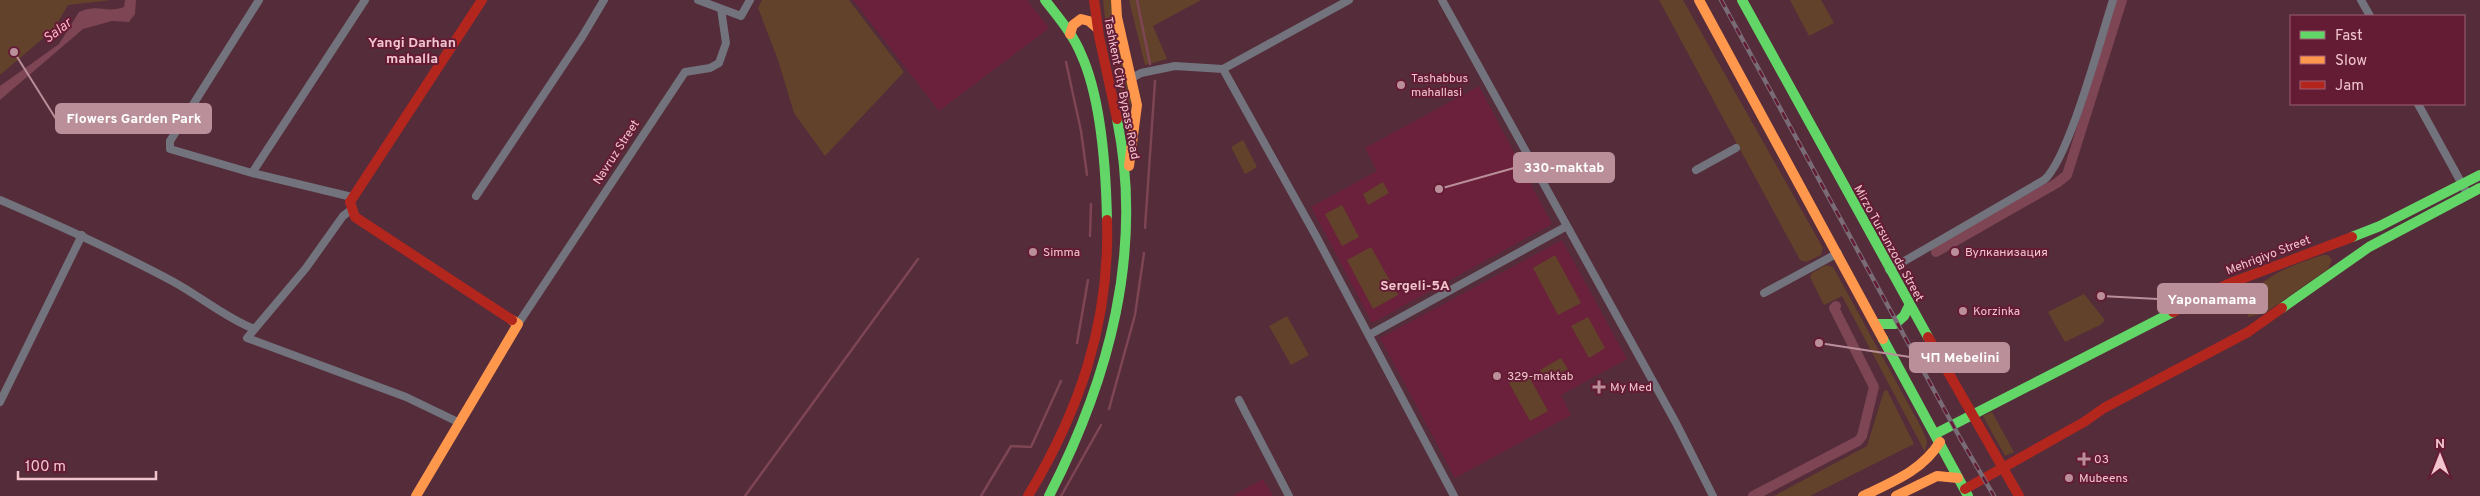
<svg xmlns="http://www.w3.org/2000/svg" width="2480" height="496" font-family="Overpass,sans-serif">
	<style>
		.built { fill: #6b203b }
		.green { fill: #63422b }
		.water { fill: #7e4554 }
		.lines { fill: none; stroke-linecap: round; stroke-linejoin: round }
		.stream { stroke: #7e4554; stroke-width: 2.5 }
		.canal { stroke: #7e4554; stroke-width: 10 }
		.street { stroke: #72737c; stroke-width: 8 }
		.fast { stroke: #63d668; stroke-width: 10 }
		.slow { stroke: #ff974d; stroke-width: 10 }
		.jam { stroke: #b3261e; stroke-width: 10 }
		.rail-casing { stroke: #796c76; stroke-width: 4.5 }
		.rail { stroke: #641c35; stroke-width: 2.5; stroke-dasharray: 8; stroke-linecap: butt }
		.poi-dot { fill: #ba8f9a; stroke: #641c35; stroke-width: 2 }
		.labels { text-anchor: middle; stroke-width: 4; stroke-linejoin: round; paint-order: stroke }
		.poi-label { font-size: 12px; fill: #f1c4ce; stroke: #641c35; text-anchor: start }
		.street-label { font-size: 12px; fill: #f1c4ce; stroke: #641c35 }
		.water-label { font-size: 14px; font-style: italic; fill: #ffb4c7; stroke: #641c35 }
		.neighbourhood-label { font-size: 14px; font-weight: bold; fill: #f1c4ce; stroke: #641c35 }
		.leader { fill: none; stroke: #ba8f9a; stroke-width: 2 }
		.callout-dot { fill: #ba8f9a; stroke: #641c35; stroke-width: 2 }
		.callout { fill: #ba8f9a; stroke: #ba8f9a; stroke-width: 2 }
		.callout-label { font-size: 14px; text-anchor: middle; font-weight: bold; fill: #fff }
	</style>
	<rect width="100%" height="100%" fill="#542c3a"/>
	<!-- built -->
	<path class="built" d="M853,0H1027L1049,28L939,111Z
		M1479,86L1552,224L1372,323L1311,207L1377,171L1365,148Z
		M1562,240L1627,359L1561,395L1571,415L1455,478L1380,338Z
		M1263,479L1273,496H1232Z"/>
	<!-- green -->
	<path class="green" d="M0,0H112L68,5L54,29L0,75Z
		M762,0H849L904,72L825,156L794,113L778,60L758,8Z
		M1103,0H1111L1131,96L1129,131L1106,26Z
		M1129,0H1201L1153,26L1167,59L1145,65Z
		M1659,0H1683L1823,248L1821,255L1806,262L1800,260Z
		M1790,0H1821L1834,23L1809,36Z
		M1243,140L1257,167L1245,174L1231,147Z
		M1383,182L1389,193L1368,205L1363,194Z
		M1342,205L1359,237L1342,246L1325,214Z
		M1371,247L1398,295L1373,309L1347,260Z
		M1555,255L1581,303L1558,315L1533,268Z
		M2323,255H2328L2332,260L2328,269L2265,313L2248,317L2252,291C2275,271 2295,264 2323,255Z
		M1826,265L1833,267L1921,427L1927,441L1925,452L1842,296L1824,305L1810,277L1812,273Z
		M2084,294L2105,320L2100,325L2065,342L2048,312Z
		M1287,316L1309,355L1291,365L1269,326Z
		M1588,317L1605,348L1589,358L1571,326Z
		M1561,358L1568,369L1546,381L1540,370Z
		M1527,373L1548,411L1530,421L1509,383Z
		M1887,390L1914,444L1810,496H1774L1867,446L1884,391Z
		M1992,412L2014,452L2005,456L1983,416Z"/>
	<!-- water -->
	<path class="water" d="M125,0H136L135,14L129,22L112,21L83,29L0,100V86L59,44L79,12C100,3 103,14 124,7Z"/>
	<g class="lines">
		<!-- stream -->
		<path class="stream" d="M1137,0L1150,64
			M1066,62L1081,131L1087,175
			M1145,228L1155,81
			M1090,236L1091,204
			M1077,343L1088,280
			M1109,409L1135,315L1144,253
			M745,496L918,259
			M981,496L1011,446L1031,447L1061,381
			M1061,496L1101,425"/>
		<!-- canal -->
		<path class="canal" d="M1936,252L2057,183L2067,175L2122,0
			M1753,496L1858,441L1862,436L1874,387L1834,308L1836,306"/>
		<!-- street -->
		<path class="street" d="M259,0L170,141V149L252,173L352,197
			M698,0L741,16L750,0
			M1442,0L1676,423L1713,496
			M2361,0L2370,16
			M1223,69L1316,236L1454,496
			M1132,78L1141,73L1175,66L1223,69L1349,0
			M2418,104L2468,195
			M1696,170L1736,148
			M252,173L365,0
			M476,196L582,37L604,0
			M0,200C58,225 116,251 172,281C200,296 224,317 254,329
			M351,210L343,216L306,268L247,338L406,397L460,423
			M1889,270L2044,180C2069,159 2101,37 2113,0
			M1764,293L1838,253
			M518,324L685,72L710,68L719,63L726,43L721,9
			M1369,335L1567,226
			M1239,400L1289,496
			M0,402L82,235"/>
		<!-- fast -->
		<path class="fast" d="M1045,0C1058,17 1073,34 1081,54C1102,100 1106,170 1107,220
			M1742,0L1928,337
			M2352,237L2380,226L2480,175
			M2282,308L2369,247L2480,188
			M1877,324H1895L1904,316L1909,306
			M1883,339L1968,496
			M1935,434L2173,312
			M1049,496C1109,379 1144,252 1117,119"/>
		<!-- slow -->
		<path class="slow" d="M1116,0L1117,17L1137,105L1129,166
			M1699,0L1883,339
			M1070,34L1073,25L1081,19L1089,21L1097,28
			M416,496L518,324L512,320
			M1863,496C1892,482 1922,471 1940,442
			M1896,496L1937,476L1958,478"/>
		<!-- jam -->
		<path class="jam" d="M482,0L350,202L355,217L512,320
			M1094,0L1099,36L1117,119
			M2173,312L2228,284L2352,237
			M1928,337L2019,496
			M1965,489L2084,422L2104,408L2248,332L2282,308
			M1028,496C1080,410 1110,322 1107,220"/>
		<defs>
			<path id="rail" d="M1721,0L1960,438L1994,496"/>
		</defs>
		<!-- rail casing -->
		<use href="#rail" class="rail-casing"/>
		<!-- rail -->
		<use href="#rail" class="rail"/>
	</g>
	<!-- markers -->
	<g class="poi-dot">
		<circle cx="1401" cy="85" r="5"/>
		<circle cx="1033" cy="252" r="5"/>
		<circle cx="1955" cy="252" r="5"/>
		<circle cx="1963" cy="311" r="5"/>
		<circle cx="1497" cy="376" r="5"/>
		<path d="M1596.5 379.5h5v5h5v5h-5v5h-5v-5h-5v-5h5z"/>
		<path d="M2081.5 451.5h5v5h5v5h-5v5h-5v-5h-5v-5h5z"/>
		<circle cx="2069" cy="478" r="5"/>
	</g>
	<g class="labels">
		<!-- poi labels -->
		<g class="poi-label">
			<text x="1411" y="82">Tashabbus<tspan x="1411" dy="14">mahallasi</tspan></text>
			<text x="1043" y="256">Simma</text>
			<text x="1965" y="256">Вулканизация</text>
			<text x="1973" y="315">Korzinka</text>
			<text x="1507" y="380">329-maktab</text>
			<text x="1610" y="391">My Med</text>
			<text x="2094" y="463">03</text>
			<text x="2079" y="482">Mubeens</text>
		</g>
		<!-- street labels -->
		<g class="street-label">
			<text transform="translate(1122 88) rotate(79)" y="4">Tashkent City Bypass Road</text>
			<text transform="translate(616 152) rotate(-57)" y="4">Navruz Street</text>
			<text transform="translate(1889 243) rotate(61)" y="4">Mirzo Tursunzoda Street</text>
			<text transform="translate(2268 255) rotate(-21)" y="4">Mehrigiyo Street</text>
		</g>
		<!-- water labels -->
		<g class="water-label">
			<text transform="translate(57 30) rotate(-37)" y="5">Salar</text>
		</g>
		<!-- neighbourhood labels -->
		<g class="neighbourhood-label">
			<text x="412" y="47">Yangi Darhan<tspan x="412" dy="16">mahalla</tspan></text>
			<text x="1415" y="290">Sergeli-5A</text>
		</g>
	</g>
	<!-- callouts -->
	<path class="leader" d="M14 52L56 119M1439 189L1514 168M2101 296L2158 299M1819 343L1910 357"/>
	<g class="callout-dot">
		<circle cx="14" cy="52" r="5"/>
		<circle cx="1439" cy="189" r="5"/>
		<circle cx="2101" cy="296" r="5"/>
		<circle cx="1819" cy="343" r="5"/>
	</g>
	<g class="callout">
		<rect x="56" y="104" width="155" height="29" rx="5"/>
		<rect x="1514" y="153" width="100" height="29" rx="5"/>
		<rect x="2158" y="284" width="109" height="29" rx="5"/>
		<rect x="1910" y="343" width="99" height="29" rx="5"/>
	</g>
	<g class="callout-label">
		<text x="134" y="123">Flowers Garden Park</text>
		<text x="1564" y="172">330-maktab</text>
		<text x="2212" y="304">Yaponamama</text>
		<text x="1960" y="362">ЧП Mebelini</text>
	</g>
	<!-- legend -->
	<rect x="2290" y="15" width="175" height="90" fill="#641c35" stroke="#9c5f72"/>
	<rect x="2300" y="31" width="25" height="8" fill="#63d668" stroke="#9c5f72"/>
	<text x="2335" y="40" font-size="15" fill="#f1c4ce">Fast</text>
	<rect x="2300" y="56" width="25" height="8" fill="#ff974d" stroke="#9c5f72"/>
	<text x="2335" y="65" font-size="15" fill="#f1c4ce">Slow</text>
	<rect x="2300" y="81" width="25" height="8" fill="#b3261e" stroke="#9c5f72"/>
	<text x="2335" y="90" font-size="15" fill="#f1c4ce">Jam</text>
	<!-- north arrow -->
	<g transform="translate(2440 456)" stroke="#641c35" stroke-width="4" paint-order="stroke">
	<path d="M0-4L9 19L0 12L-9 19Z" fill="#f1c4ce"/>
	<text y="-8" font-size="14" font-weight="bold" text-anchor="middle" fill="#f1c4ce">N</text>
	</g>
	<!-- scale -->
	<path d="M18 471v8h138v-8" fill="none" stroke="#f1c4ce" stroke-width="2.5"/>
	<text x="25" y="471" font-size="15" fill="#f1c4ce" stroke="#641c35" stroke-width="4" paint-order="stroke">100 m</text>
</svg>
